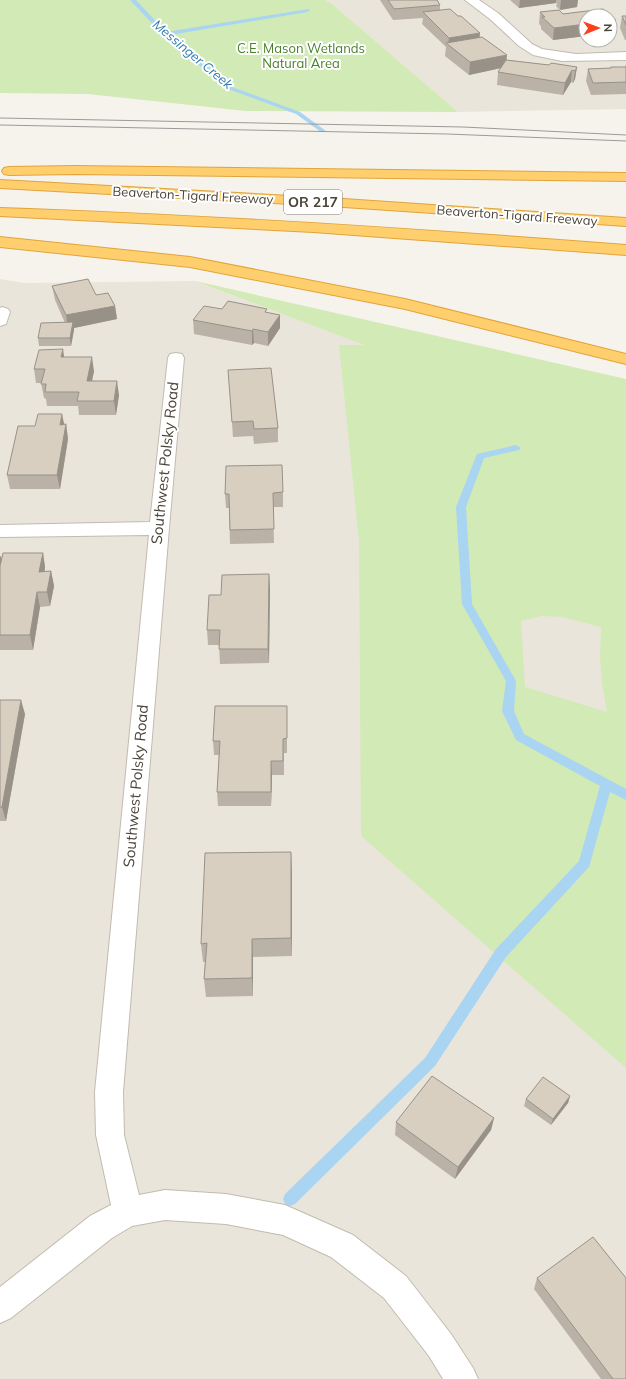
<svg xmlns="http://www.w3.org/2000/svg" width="626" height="1379" font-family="Mulish,sans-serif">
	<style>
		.residential { fill: #eae5da; fill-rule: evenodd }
		.green { fill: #d2eab5; fill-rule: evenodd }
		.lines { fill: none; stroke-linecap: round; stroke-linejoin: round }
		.stream { fill: #a9d4f2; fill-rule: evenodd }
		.minor-casing { stroke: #c2bbae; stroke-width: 2 }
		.highway-casing { stroke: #e0a43c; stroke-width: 2 }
		.minor { fill: #fff; fill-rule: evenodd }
		.highway { fill: #ffcf6e; fill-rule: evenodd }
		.tram { stroke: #9a9a9a; stroke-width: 1 }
		.wall { fill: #bab2a6 }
		.shaded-wall { fill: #979187 }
		.building { fill: #d8cfc1; stroke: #979187 }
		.labels { text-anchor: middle; stroke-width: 4; stroke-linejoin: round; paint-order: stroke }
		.far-park-label { font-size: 13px; fill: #4a7f2a; stroke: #fff }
		.far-water-label { font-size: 13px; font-style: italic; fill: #2e7ab2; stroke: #fff }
		.far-street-label { font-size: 13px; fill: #4b4439; stroke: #fff }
		.shield { fill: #fff; stroke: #817c74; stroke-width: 1 }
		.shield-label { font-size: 14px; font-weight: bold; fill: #4b4439 }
		.street-label { font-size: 15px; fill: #4b4439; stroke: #fff }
	</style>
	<rect width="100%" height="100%" fill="#f6f3ec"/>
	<!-- residential -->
	<path class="residential" d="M325,0H626V109L458,112L331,3ZM586,16H610V40H586Z
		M0,279L25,283L195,281L586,428L626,491V1379H0Z"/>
	<!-- green -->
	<path class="green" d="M0,0H325L331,3L458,112L246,111L88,94L0,93Z
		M195,281L626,379V1068L361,836L359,540L339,345H364ZM542,616L562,617L601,627L600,657L602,683L607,712L525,687L521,621Z"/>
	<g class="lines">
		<!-- stream -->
		<path class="stream" d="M130,0H136L166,32L309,9L310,10L307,12L170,35L232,87L300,112L326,131L321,132L296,114L228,89L163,35Z
			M516,445L521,448L519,450L484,458L466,507L472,604L516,681L514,711L524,734L626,789V800L610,792L589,867L506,957L435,1066L295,1204L290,1206L285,1204L283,1199L285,1194L425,1058L496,949L579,861L600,786L516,740L502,711L506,681L462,604L456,507L477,454Z"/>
		<defs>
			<path id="minor" d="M465,0H479L498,13L532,44L542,49L576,54L626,52V60L562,61L533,55L519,46L490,19Z
				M2,307L8,309L10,312L6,324L0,326V308Z
				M176,353L182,354L184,358L169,528L123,1092L124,1135L139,1195L165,1190L226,1194L285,1205L353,1235L406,1276L451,1334L473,1368L478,1379H443L429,1356L384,1298L331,1257L283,1235L226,1224L165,1220L132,1226L112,1238L11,1318L0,1323V1287L90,1216L111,1205L96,1135L95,1092L149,535L0,537V525L150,522L168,358L170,354Z"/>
			<path id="highway" d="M75,166L626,173V181L75,174L9,175L4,174L2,171L4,168L9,167Z
				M0,180L329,198L626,218V226L329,206L0,188Z
				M0,208C209,215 418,229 626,245V255L313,232L0,216Z
				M0,237L190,257L405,299L626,354V364L405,309L190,267L0,247Z"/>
		</defs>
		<!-- minor casing -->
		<use href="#minor" class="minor-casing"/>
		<!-- highway casing -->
		<use href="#highway" class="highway-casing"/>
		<!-- minor -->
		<use href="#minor" class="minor"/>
		<!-- highway -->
		<use href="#highway" class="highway"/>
		<!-- tram -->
		<path class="tram" d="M0,118L463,127L626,135
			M0,125L447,134L626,141"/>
	</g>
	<!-- wall -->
	<path class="wall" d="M380,0H437L440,5V10L480,37L507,60L549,65L577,67L575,79L573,83L571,82L563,95L497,85L498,72L501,68L469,75L445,56L446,47L422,24L423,18L393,20Z
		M510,0H578L577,7L560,10L556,6L557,3H556L519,8Z
		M603,9L616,20L614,32L610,33V16H586V36L553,40L541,29V26L539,24L540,12L559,10L563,14Z
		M622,16H626V40H625L620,28Z
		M626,64V94L591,95L586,81L588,69L610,68L611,67H625Z
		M52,286L96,295L115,306L117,319L74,328V330L71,346H39L38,338L65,323L55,300Z
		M222,309L280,315V328L268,346L254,343L252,345L194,334L193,320Z
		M64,357L94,371L92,381L119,395L116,415H79L78,406H47L46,399L44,398L41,383H36L34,369Z
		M228,370L278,428V442L254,444L253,436L233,437Z
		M66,424L68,439L60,489H10L7,475L35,426Z
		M283,492V507H273L274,543L230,544L229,508H226L225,494Z
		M43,553L45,567V571H51L54,586L50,606L40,607L33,650H0V556H1V560Z
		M269,574L270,589L269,663L220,664L219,645H208L207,630L221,595Z
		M0,700L25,714L6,821H0Z
		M287,706V753H284V775H272L271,806H218L217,792L219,755H214L213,741Z
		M291,852L292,956L253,957V996L206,997L204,979L205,962H203L201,944Z
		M570,1096L568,1103L551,1125L524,1106L526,1099Z
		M494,1118L491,1130L455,1179L395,1135L396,1122Z
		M537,1278L626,1379H601L534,1289Z"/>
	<!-- shaded-wall -->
	<path class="shaded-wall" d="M520,0H556V3L519,8Z
		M561,0H578L577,7L560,10Z
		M616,20L614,32L610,33V21Z
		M586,24V36L553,40L554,28Z
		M480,33L479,45H448L449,38Z
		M507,55L506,67L469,75L470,62Z
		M577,67L575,79L573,83L575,71Z
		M572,70L571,82L563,95L565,83Z
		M115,306L117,319L74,328V330L71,346L66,315Z
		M280,315V328L268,346V332Z
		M253,329L254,343L252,345V331Z
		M63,349L65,363L61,357Z
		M92,357L94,371L89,395L87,381Z
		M117,381L119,395L116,415L114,401Z
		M62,414L65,428L60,425Z
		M66,424L68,439L60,489L57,475Z
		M43,553L45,567L42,586L39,572Z
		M1,556L2,564L0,574V558Z
		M51,571L54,586L50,606L47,592Z
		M269,574L270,589L269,663L268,649Z
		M37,592L40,607L33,650L30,635Z
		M21,700L25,714L6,821L2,807Z
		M271,761L272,775L271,806Z
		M291,852L292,871V956L291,938Z
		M252,939L253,957V996L252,978Z
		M570,1096L568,1103L551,1125L553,1119Z
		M494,1118L491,1130L455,1179L458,1167Z"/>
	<!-- building -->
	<path class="building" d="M388,0H437L440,5L394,9Z
		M450,9L458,16H461L480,33L449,38L423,12Z
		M603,9L616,20L610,21V16H586V24L554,28L542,17H545L540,12L559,10L563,14Z
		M622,16H626V25Z
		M482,37L507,55L470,62L446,43Z
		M506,60L549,65L551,63L577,67L575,71L572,70L565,83L498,72Z
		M611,67H626V82L593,83L588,69L611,68Z
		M88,279L96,295L108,293L115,306L66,315L52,286Z
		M228,301L267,309L265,312L280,315L268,332L253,329L252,331L193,320L204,306L222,309Z
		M73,322L70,338H38L41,323Z
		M63,349L61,357H92L87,381H117L114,401H77L79,392H45L46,384H41L45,369H34L39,350Z
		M271,368L278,428L254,429L253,421L232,422L228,370Z
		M38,414H62L60,425L66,424L57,475H7L18,426H35Z
		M282,465L283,492L273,493L274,529L230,530L229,494H225L226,466Z
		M3,553H43L39,572L51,571L47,592H37L30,635H0V566Z
		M269,574L268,649H219L220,630H207L209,595H221L222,575Z
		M0,700H21L2,807H0Z
		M215,706H287V738L283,739V761H271V792H217L220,741H213Z
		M291,852V938L252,939V978L204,979L207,943L201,944L205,853Z
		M432,1076L494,1118L458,1167L396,1122Z
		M543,1077L570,1096L553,1119L526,1099Z
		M593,1237L626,1278V1379H613L537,1278Z"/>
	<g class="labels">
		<!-- far-park labels -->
		<g class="far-park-label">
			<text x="301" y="53">C.E. Mason Wetlands<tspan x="301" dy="15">Natural Area</tspan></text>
		</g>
		<!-- far-water labels -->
		<g class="far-water-label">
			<text transform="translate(193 54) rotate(40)" y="5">Messinger Creek</text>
		</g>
		<!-- far-street labels -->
		<g class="far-street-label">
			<text transform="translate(193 195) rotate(3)" y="5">Beaverton-Tigard Freeway</text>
			<text transform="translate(517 215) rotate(4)" y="5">Beaverton-Tigard Freeway</text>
		</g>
		<!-- shield labels -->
		<rect class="shield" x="284" y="190" width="58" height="24" rx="3"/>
		<g class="shield-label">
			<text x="313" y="207">OR 217</text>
		</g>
		<!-- street labels -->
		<g class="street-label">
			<text transform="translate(165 463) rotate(-84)" y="5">Southwest Polsky Road</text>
			<text transform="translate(136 786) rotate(-85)" y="5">Southwest Polsky Road</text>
		</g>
	</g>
	<!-- north arrow -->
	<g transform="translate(598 28) rotate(89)"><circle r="19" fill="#ffffff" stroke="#b7b4b0"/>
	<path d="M0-3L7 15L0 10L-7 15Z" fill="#fc3f1d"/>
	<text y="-6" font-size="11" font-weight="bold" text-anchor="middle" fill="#4b4439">N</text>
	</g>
</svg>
